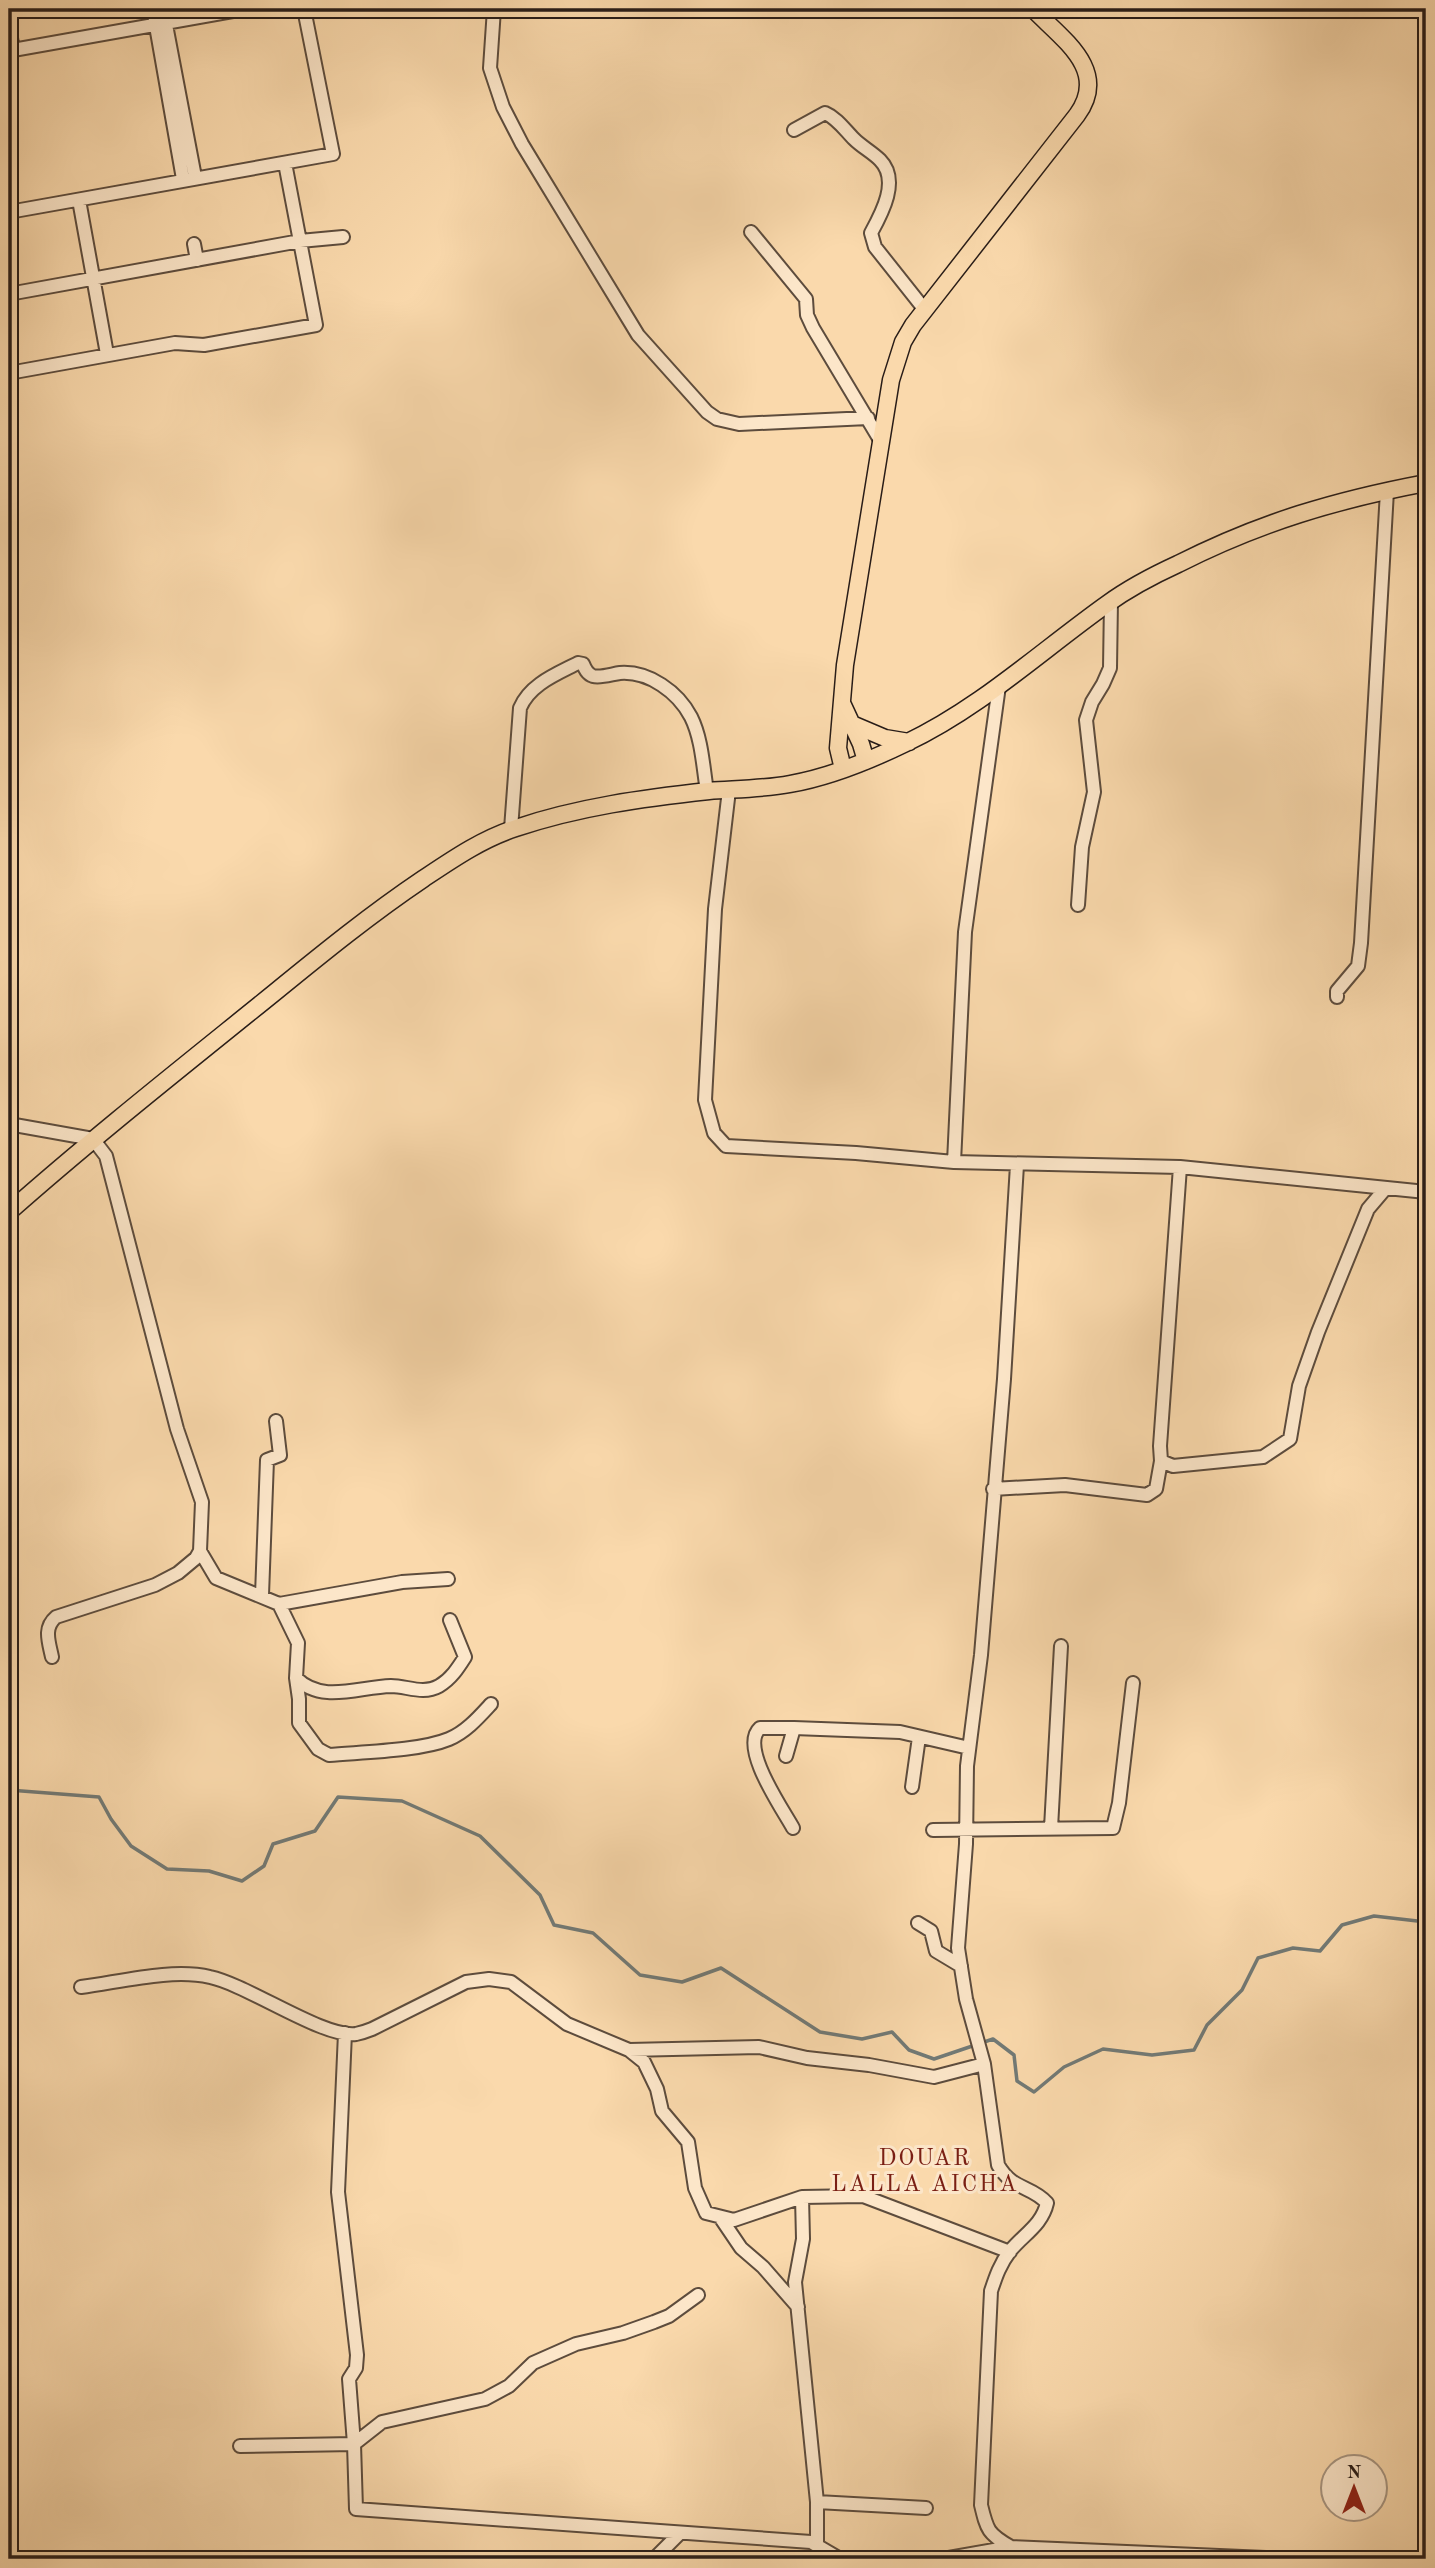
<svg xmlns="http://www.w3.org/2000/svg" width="1435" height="2568" font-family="'Old Standard TT',serif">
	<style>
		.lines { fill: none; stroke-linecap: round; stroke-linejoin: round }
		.stream { stroke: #727a76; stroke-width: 3.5 }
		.minor-casing { stroke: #5d4c3d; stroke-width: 16 }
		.major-casing { stroke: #291d18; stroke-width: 19 }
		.minor { stroke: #fce6c9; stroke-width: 12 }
		.major { stroke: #fad9ac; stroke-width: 16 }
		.labels { text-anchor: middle; stroke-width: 6; stroke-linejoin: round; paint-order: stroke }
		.quarter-label { font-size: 23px; letter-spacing: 2px; fill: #7a1f14; stroke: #fce6c9 }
	</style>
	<rect width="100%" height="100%" fill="#fad9ac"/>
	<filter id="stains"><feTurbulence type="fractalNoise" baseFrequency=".00286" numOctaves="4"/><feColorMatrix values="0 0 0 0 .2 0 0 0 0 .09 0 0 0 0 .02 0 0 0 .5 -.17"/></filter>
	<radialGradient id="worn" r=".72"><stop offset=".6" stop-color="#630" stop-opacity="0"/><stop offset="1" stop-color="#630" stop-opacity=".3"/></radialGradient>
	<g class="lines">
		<!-- stream -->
		<path class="stream" d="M9,1790L99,1797L111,1819L131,1846L167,1869L209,1871L242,1881L264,1866L273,1844L315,1831L338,1797L402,1801L480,1836L540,1895L554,1925L593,1933L640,1975L682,1982L721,1968L820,2032L862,2039L892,2032L909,2050L934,2059L993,2039L1014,2055L1017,2081L1034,2092L1064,2067L1103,2049L1152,2055L1194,2050L1207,2025L1242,1990L1258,1958L1293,1948L1320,1951L1342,1925L1374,1916L1426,1922"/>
		<defs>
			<path id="minor" d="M153,9L183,179
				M163,9L195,177
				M494,9L490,68L503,107L522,144L638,335L707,412L717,419L739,424L868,418
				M9,26L13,50L244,9
				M794,130L825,113C837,118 845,130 854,139C862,147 872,152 880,160C900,180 882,213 871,233L875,247L925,310
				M79,200L107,354
				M9,212L333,154L304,9
				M751,232L806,299L807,315L813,328L880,440
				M194,244L197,260
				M9,294L300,241L343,237
				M9,373L175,343L204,345L316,325L285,163
				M729,790L715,909L705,1100L714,1133L726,1146L856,1153L954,1162L1180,1167L1426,1192
				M511,829L520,708C530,684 557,674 578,663L583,664C585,669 587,674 593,676C601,678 612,674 620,673C649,671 678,692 691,717C702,739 703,767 707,791
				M1078,905L1082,847L1094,792L1086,720L1092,702L1103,684L1110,668L1111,601
				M1337,997V991L1358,966L1361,943L1387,491
				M9,1124L93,1139L106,1156L177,1429L202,1502L200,1551L196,1558L178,1573L155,1585L56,1617C43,1628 49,1642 52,1657
				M954,1162L965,932L999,686
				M1017,1165L1004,1379L981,1655L967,1766L966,1844L958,1948L966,1999L984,2064L998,2165C1013,2191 1031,2185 1047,2203C1042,2225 1024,2234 1010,2251C1000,2264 996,2276 991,2291L981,2505C987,2530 988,2534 1011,2547L1290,2559
				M1180,1167L1160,1446L1161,1461L1173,1466L1263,1457L1290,1439L1299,1386L1318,1332L1368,1209L1385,1189
				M993,1489L1065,1485L1147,1495L1156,1489L1161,1461
				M200,1551L216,1578L279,1604L298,1643L296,1678C322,1704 358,1687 391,1686C407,1686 423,1695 439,1686C451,1679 458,1668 465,1657L450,1620
				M262,1595L267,1460L280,1455L276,1421
				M279,1604L402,1582L448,1579
				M296,1678L299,1699V1723L318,1749L329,1755C362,1752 420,1751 449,1739C466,1732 479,1717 491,1704
				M786,1756L794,1728L900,1732L969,1748
				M912,1787L919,1737
				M793,1828C782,1808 739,1747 760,1728H794
				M1051,1828L1061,1646
				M933,1830L1113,1828L1119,1803L1133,1683
				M918,1923L931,1931L936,1951L961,1966
				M81,1987C120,1982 172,1968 210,1977C248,1985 323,2038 356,2034C361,2033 367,2031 372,2029L466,1982L489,1979L511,1982L567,2024L629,2050L644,2062L657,2089L662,2111L688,2142L695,2188L706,2213L734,2220L802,2197L863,2196L1010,2252
				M345,2033L338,2192L357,2355L356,2368L349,2379L354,2444
				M629,2050L759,2047L807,2058L869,2065L934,2077L984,2064
				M802,2197L803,2239L795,2282L817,2502V2544
				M720,2217L741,2248L763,2267L798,2307
				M354,2444L382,2422L485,2399L509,2386L533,2363L576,2344L623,2333L654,2322L669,2316L698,2295
				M240,2446L354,2444L356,2509L811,2542L840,2559
				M817,2502L926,2508
				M654,2559L679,2534
				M943,2559L1011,2547"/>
			<path id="major" d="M842,703L861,744L866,761
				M852,724L885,738L909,742
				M843,769L838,748L845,665L891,380L903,342L913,325L1077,115C1110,70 1062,39 1033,9
				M9,1212C95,1136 185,1065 274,993C323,953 371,914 423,879C453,859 482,839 516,828C578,807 644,798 709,791C736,789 764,789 790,784C830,777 869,761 906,743C980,708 1041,651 1107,604C1129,588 1154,575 1178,564C1261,522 1336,500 1426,483"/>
		</defs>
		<!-- minor casing -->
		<use href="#minor" class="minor-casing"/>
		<!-- major casing -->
		<use href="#major" class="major-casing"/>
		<!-- minor -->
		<use href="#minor" class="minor"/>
		<!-- major -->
		<use href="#major" class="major"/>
	</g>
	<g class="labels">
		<!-- quarter labels -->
		<g class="quarter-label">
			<text x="925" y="2165">DOUAR<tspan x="925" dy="26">LALLA AICHA</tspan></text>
		</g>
	</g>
	<!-- margin -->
	<rect width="1435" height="2568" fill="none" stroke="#fad9ac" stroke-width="35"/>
	<rect x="10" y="10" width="1414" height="2547" fill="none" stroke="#291d18" stroke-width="3.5"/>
	<rect x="18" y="18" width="1400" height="2533" fill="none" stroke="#291d18" stroke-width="2"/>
	<!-- north arrow -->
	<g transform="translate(1354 2488)"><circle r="33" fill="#fce6c9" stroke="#a89682" stroke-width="2"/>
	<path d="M0-5L12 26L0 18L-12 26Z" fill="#8f2418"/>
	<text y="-10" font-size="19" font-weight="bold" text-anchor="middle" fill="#291d18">N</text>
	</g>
	<rect width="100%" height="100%" filter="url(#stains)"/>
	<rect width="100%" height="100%" fill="url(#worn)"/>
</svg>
